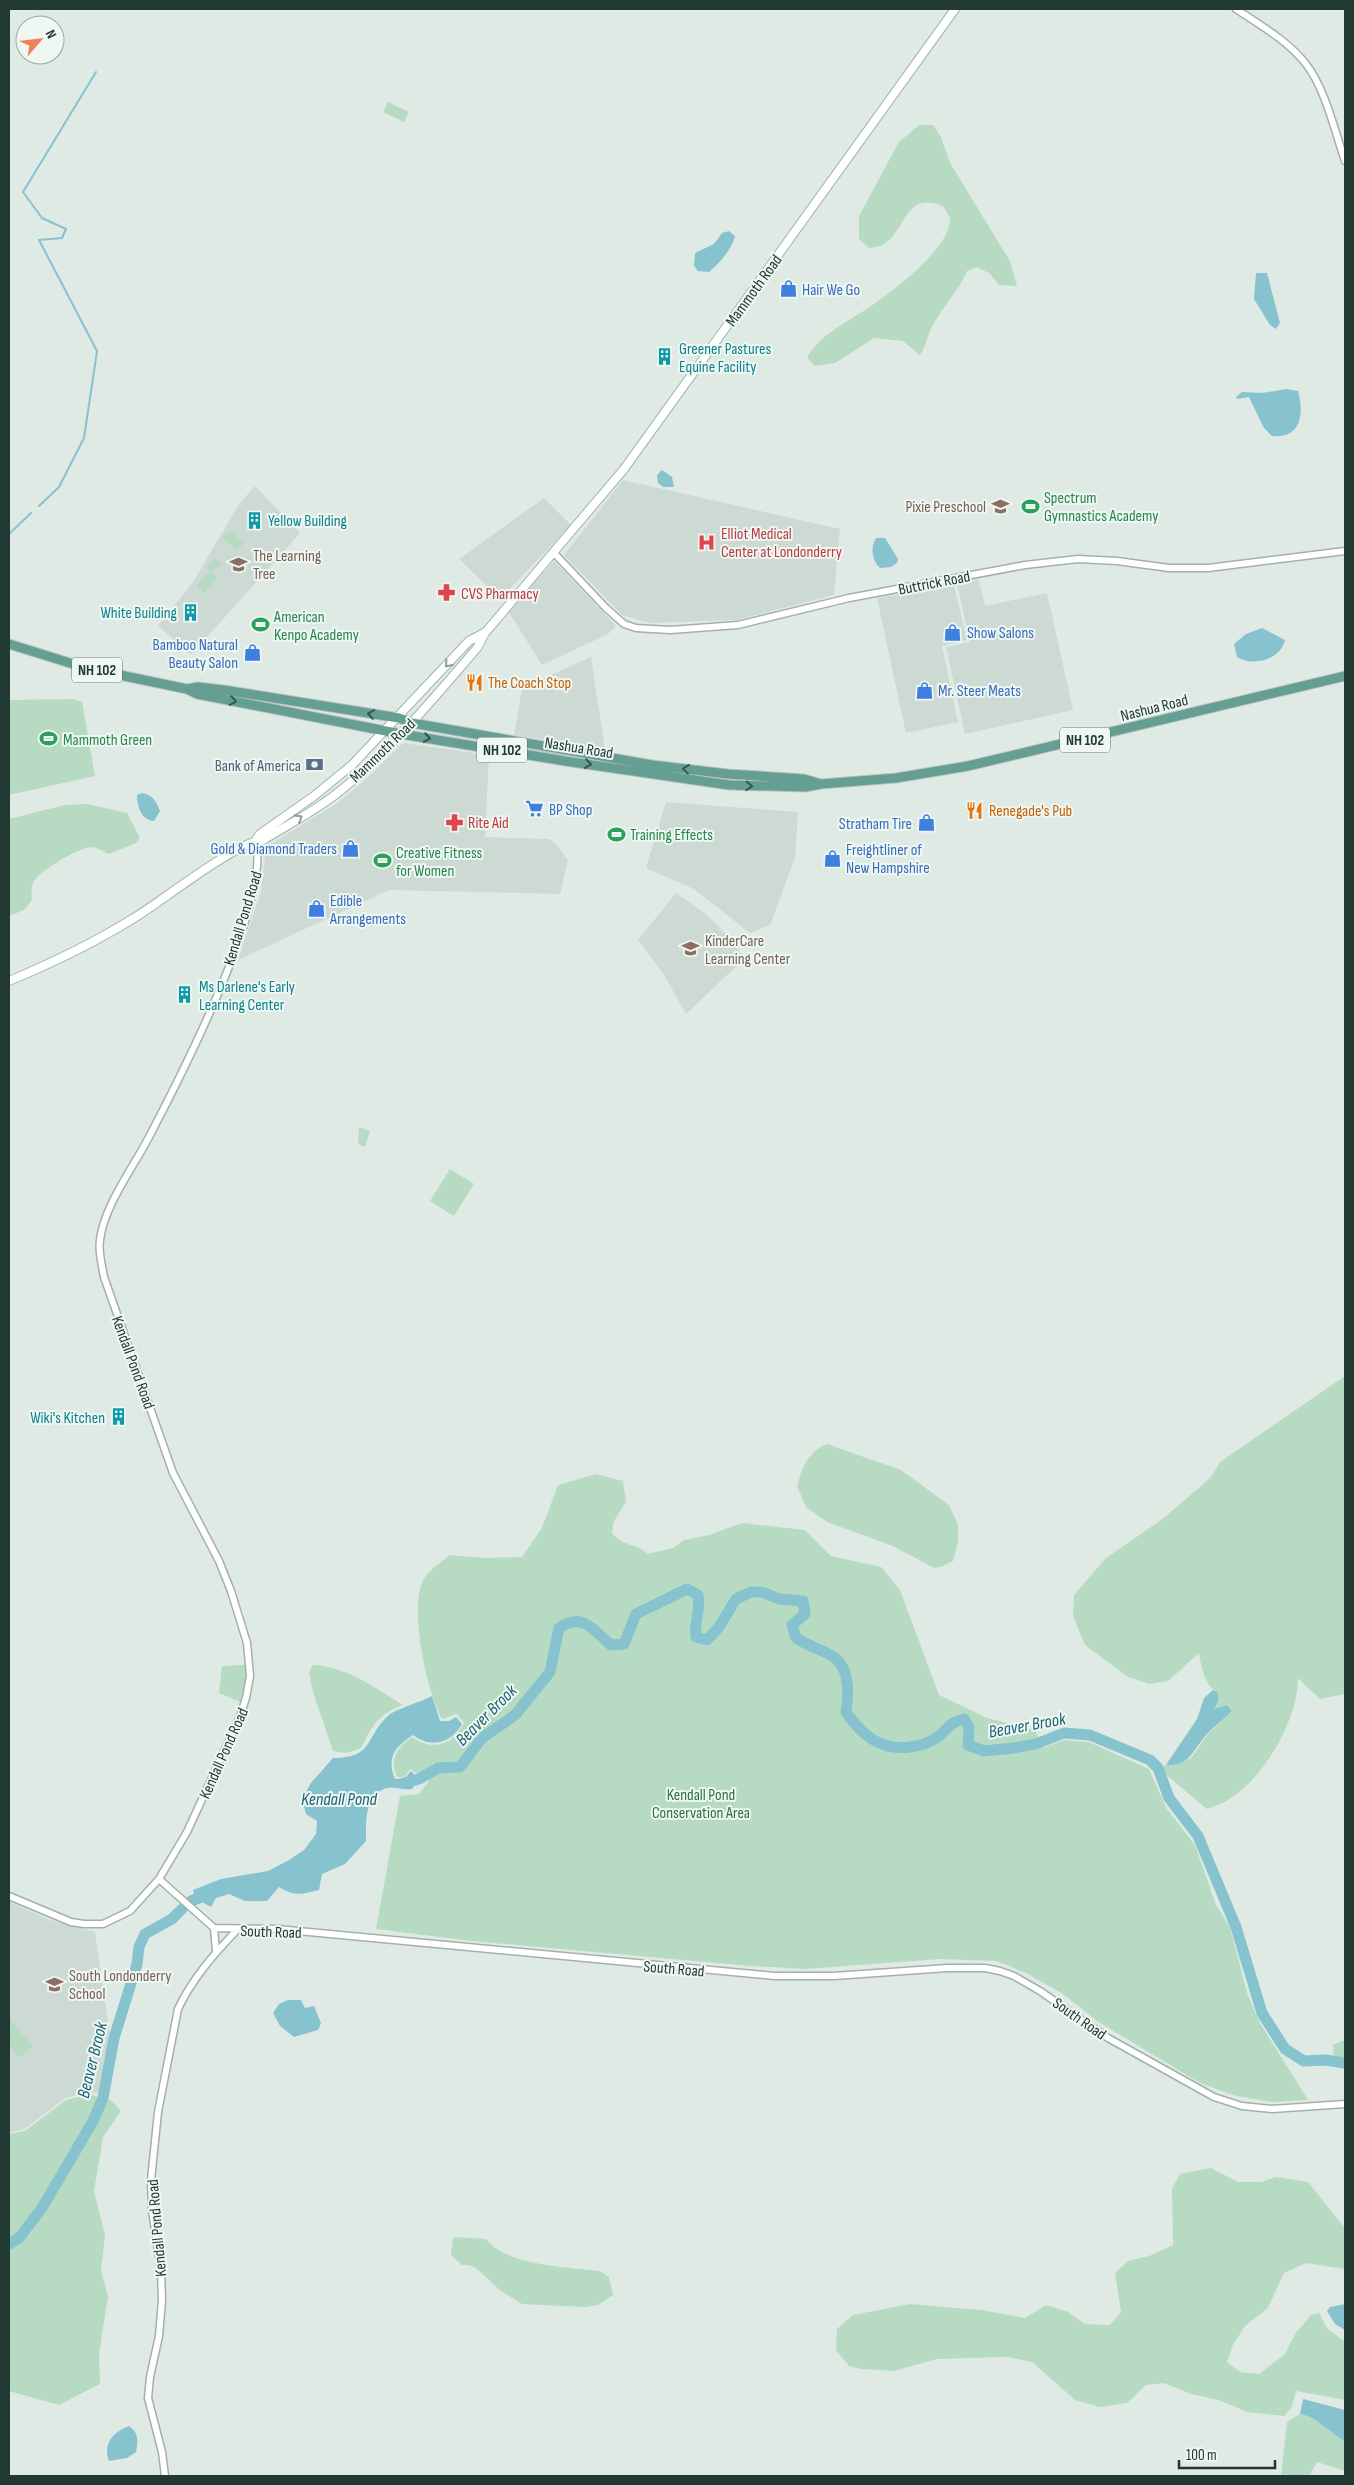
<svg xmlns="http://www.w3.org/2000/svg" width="1354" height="2485" font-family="'Sofia Sans Condensed',sans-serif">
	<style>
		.built { fill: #cddad4 }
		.green { fill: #b7dbc2 }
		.water { fill: #87c2cf }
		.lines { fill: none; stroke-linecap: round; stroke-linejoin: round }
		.stream { stroke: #87c2cf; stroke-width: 2 }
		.river { stroke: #87c2cf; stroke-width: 11 }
		.tertiary-casing { stroke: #a2b1ac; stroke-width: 9 }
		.secondary-casing { stroke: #9eb5ad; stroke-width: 10 }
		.primary-casing { stroke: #bcc4c2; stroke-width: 11 }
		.tertiary { stroke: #fff; stroke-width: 6 }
		.secondary { stroke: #fff; stroke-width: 8 }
		.primary { stroke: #649f91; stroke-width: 9 }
		.oneway { stroke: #909c99 }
		.oneway2 { stroke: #34584f }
		.labels { text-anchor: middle; stroke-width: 4; stroke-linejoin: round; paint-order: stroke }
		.shield { fill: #eff7f3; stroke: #5e726d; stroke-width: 1 }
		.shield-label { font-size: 15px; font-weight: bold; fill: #203933 }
		.shop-label { font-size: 16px; fill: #366cbe; stroke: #eff7f3; text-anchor: start }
		.street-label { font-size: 16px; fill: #203933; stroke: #eff7f3 }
		.culture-label { font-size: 16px; fill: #0d838f; stroke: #eff7f3; text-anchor: start }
		.leisure-label { font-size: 16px; fill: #27864d; stroke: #eff7f3; text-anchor: start }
		.education-label { font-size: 16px; fill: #785e54; stroke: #eff7f3; text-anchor: start }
		.health-label { font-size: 16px; fill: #be3a42; stroke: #eff7f3; text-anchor: start }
		.food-label { font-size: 16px; fill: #c56008; stroke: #eff7f3; text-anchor: start }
		.service-label { font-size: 16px; fill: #4e5e75; stroke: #eff7f3; text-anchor: end }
		.park-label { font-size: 16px; fill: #2b7047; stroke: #eff7f3 }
		.water-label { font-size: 18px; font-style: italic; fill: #1c6374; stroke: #eff7f3 }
	</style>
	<rect width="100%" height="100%" fill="#dfeae5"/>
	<!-- built -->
	<path class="built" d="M623,480L840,529L834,595L737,620L650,623L622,615L564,555Z
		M255,486L300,533L193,653L190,654L158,626L193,582L239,504Z
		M544,498L571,525L500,599L459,559Z
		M554,561L616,626L608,634L542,665L508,611Z
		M979,580L985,606L1047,593L1073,710L965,734L946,647L970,642L957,584Z
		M954,585L967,640L942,646L958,722L906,733L877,598Z
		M591,657L605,750L514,735L522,688Z
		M403,743L489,755L485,837L549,839L555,843L568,860L560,894L389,890L238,960L261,892L266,847L336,804L364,781Z
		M666,802L798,812L795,858L770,925L750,933L694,889L646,868Z
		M676,893L706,914L726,934L745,958L686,1014L663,973L638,940Z
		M9,1902L50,1920L95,1932L110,2035L99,2093L89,2092L65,2098L25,2129L9,2133Z"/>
	<!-- green -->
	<path class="green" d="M388,102L409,112L404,122L383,112Z
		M919,125H933L941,137L950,163L1010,261L1017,286L999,285L989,273L977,267L967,271C958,292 942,307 932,327C927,336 926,346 920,355L903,341L874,338L835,363L814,366L807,357C824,330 853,320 878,301C899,286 951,246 950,219C949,215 945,210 943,206C904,191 908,228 884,244C880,247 873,247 869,248L859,239V216L899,142Z
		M230,530L244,543L237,551L223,538Z
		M215,558L222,563L212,572L218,578L204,593L197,586L210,571L207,568Z
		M74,699L82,702L95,776L9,795V700Z
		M87,804L127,813L140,838L136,843L109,854C104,852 97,847 91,847C78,848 41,870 34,881C31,887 31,893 32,900L24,910L9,916V819L65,805Z
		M359,1127L370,1131L365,1147L358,1144Z
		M450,1169L474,1184L454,1216L430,1201Z
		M1345,1376V1694L1320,1699L1298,1678C1298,1720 1264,1778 1228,1800C1222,1804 1214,1806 1207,1809L1158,1768L1166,1765H1174L1191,1758L1208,1734L1232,1711L1213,1710L1218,1693C1205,1686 1201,1667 1199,1653L1168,1681L1149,1684L1128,1677L1085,1645L1073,1616L1074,1595L1106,1558L1164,1518L1211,1477L1220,1462Z
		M827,1444L901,1470L949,1505L958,1525V1542L953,1561L943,1566L934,1568L893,1546L827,1522L806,1507L797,1486C803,1466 807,1453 827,1444Z
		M596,1474L623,1481L626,1502L614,1521L612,1533C626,1549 635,1541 647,1554L673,1548L684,1540L709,1535L742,1523L805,1530L831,1556L881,1567L900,1590L939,1695L987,1718L1035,1730L1043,1748L1064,1740L1089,1742L1149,1769L1167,1809L1195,1845L1216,1905L1230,1927L1247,1993L1260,2023L1308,2100L1272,2102L1236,2096L1200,2083L1097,2021L1063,1994L1028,1974L997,1961L940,1959L805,1969L751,1966L471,1941L376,1929L400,1796L419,1794L429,1781L410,1769L404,1777H397C389,1759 397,1748 412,1737C434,1752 452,1745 464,1723L457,1714L442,1719C427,1693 408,1607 424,1579C429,1570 442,1562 449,1555L485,1558L522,1557L542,1528L558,1485Z
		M245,1665L247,1676L241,1702L219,1693L222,1666Z
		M313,1665C347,1667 374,1687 403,1705C378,1714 373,1725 361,1748L347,1753L333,1751L313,1692L309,1672Z
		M9,2019L33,2046L20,2058L9,2045Z
		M1345,2040V2065L1334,2061L1333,2045Z
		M89,2094L112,2101L121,2111L103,2137L94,2191L105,2236L101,2270L108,2297L99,2354L100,2384L59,2405L9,2391V2134L25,2131L66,2100Z
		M1211,2168L1238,2182H1261L1276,2177L1308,2182L1345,2228V2269L1306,2263L1284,2273L1268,2308L1245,2326L1233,2345L1227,2362L1240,2372L1259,2374L1285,2354L1295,2334L1311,2315L1319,2313L1327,2328L1345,2342V2400L1296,2391L1292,2406L1285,2416L1247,2412L1219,2400L1191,2394L1164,2383L1146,2385L1127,2403L1100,2407L1075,2400L1032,2362L1008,2357L937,2359L894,2371L861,2369L849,2366L836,2350L837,2329L853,2315L910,2304L981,2310L1025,2318L1046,2305L1068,2312L1085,2324L1110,2325L1121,2312L1115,2273L1128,2261L1149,2256L1173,2245L1172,2188L1180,2174Z
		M453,2237L486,2239C506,2266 569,2267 600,2271L609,2277L613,2295L598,2305L585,2307L522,2304L501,2291L477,2269L469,2265H462L451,2255Z
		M1300,2414C1318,2417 1329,2433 1345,2441V2471L1317,2462L1309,2476H1281L1287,2422Z"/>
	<!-- water -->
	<path class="water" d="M729,231L735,236C732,249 719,264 709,272L698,271L694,266L695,253L714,244L722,233Z
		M1256,273H1267L1280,323L1276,329L1270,325L1254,299Z
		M1286,389L1298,391C1304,413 1302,439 1272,436L1264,428L1249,397L1237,399L1236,397L1242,392L1262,393Z
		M662,470L672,477L674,487H663L658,483L657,475Z
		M876,538H885L898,559L897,563L891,567L880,568C872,560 870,548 876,538Z
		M1262,628L1285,640C1280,660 1254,667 1237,657L1234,644L1246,634Z
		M142,793C153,795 156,801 160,811L154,821C141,820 137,806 137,795Z
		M1213,1690L1218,1693V1701L1214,1709L1227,1705L1232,1711C1224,1719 1216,1725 1208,1733C1194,1747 1191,1767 1166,1765L1197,1719L1204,1698Z
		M432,1696L440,1721H449L456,1717L462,1724C451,1743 432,1749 413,1735C395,1747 386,1757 395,1779L405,1778L411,1771L419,1779L412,1789C404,1790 395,1787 388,1788C364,1792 366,1823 366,1841L345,1864L322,1874L319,1890C302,1894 295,1897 279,1887L267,1901H245L229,1894L216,1898L211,1907L195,1898L193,1890L221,1879L268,1871L289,1860L304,1850L316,1834L317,1821L306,1814L302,1799L311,1783L333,1758C375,1758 364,1737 389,1715C396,1709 421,1702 432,1696Z
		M288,2000H301L305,2008L314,2006L321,2023L318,2030L294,2037L280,2026L273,2013L279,2004Z
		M1345,2304V2330L1335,2324L1327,2311L1330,2307Z
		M1303,2399L1345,2410V2441C1329,2433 1318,2417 1300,2414Z
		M129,2426C139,2433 138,2441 136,2452L127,2458L109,2461C102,2444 114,2431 129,2426Z"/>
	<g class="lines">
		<!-- stream -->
		<path class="stream" d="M39,506L59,487L84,438L97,351L39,240L62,238L66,229L42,218L23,192L96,72
			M9,534L31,513"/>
		<!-- river -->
		<path class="river" d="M404,1783L419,1779L438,1768L460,1767L482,1738L515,1715L550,1672L559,1628C583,1612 592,1629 611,1645L624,1644L636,1614L687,1589L698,1595C701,1613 694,1619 696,1637L707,1640L719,1627L736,1599L751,1592H762L779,1599L803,1601L805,1614L792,1625L796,1638C807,1645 819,1649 831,1655C850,1666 849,1693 846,1712C862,1735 880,1751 910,1747C918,1746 929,1743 936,1738C949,1730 945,1724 964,1719L969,1727L968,1745L984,1751L1013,1748L1036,1744L1064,1733L1090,1735L1150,1760L1158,1768L1169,1798L1198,1836L1236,1927L1262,2013L1285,2049L1304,2061L1325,2060L1345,2063
			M191,1901L209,1894
			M9,2244L19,2238L42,2208L93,2121L103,2098L114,2038L137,1964L139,1947L145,1934L172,1919L182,1909"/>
		<defs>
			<path id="tertiary" d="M1236,9C1260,25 1288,41 1306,64C1325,88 1335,132 1345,161
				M554,553L606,608L624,624L636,628L670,630L738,625L849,598L1025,565L1078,559L1117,561L1169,568H1208L1345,551
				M159,1879L214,1928L277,1929L775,1976H834L947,1968H985L1000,1971L1014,1976L1040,1991L1108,2038L1214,2097L1242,2106L1272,2109L1345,2104
				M9,1896L71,1922L84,1924H103L130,1911L159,1879L187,1832L239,1719L246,1698L250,1676L247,1643L231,1591L219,1561L173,1473L104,1277C102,1265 98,1252 100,1240C104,1206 133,1168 149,1137C181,1076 270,904 256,840
				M214,1928L216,1951
				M165,2476L162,2452L148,2398L150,2377L159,2336L162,2300L161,2270L152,2210L151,2180L158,2112L178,2009C192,1979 214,1954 237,1930"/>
			<path id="secondary" d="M256,840L260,834L314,796L352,765L469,641L484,633
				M9,981C52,963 94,943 134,918C162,901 236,842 263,840C289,824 317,810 340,791C392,749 434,698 477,648L485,633L624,469L955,9"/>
			<path id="primary" d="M9,644L86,668L187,689L197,694L401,734L565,761L729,785L805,787L821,784L896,778L968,766L1345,676
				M187,689L198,687L224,690L399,718L412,723L652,765L728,774L804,779L821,784"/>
		</defs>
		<!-- tertiary casing -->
		<use href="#tertiary" class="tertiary-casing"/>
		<!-- secondary casing -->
		<use href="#secondary" class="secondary-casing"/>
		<!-- primary casing -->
		<use href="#primary" class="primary-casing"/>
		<!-- tertiary -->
		<use href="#tertiary" class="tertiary"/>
		<!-- secondary -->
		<use href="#secondary" class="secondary"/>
		<!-- primary -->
		<use href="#primary" class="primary"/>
	</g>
	<!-- one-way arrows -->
	<defs><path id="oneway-chevron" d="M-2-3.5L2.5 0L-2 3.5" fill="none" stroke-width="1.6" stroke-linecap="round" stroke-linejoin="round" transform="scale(1.25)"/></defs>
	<g class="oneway">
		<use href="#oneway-chevron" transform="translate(448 664) rotate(132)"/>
		<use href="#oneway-chevron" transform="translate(299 818) rotate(-31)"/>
	</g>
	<g class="oneway2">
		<use href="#oneway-chevron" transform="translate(233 701) rotate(11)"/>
		<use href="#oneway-chevron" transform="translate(371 714) rotate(-171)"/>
		<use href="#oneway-chevron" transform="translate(427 738) rotate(9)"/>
		<use href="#oneway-chevron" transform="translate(588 764) rotate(9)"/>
		<use href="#oneway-chevron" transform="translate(686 769) rotate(-173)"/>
		<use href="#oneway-chevron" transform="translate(749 786) rotate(3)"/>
	</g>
	<!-- icons -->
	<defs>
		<symbol id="shop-bare" viewBox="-9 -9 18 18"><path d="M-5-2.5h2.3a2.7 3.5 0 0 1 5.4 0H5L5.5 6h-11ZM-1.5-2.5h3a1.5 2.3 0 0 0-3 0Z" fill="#3f7fe0" stroke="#eff7f3" stroke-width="2.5" paint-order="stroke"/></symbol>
		<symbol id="building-bare" viewBox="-9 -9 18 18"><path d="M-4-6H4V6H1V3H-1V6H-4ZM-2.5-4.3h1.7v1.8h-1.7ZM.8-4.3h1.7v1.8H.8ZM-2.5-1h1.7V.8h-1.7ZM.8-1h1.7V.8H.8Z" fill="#0f9aa8" stroke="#eff7f3" stroke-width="2.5" paint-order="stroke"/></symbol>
		<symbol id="school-bare" viewBox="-9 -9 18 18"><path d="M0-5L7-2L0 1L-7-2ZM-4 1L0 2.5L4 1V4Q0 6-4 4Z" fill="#8d6e63" stroke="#eff7f3" stroke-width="2.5" paint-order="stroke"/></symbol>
		<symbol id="stadium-bare" viewBox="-9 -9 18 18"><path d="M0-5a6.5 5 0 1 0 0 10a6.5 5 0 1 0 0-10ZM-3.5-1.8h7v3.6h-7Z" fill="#2e9e5b" stroke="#eff7f3" stroke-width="2.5" paint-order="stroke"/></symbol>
		<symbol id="hospital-bare" viewBox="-9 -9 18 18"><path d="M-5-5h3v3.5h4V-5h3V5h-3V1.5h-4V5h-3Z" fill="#e0444e" stroke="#eff7f3" stroke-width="2.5" paint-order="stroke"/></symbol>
		<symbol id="pharmacy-bare" viewBox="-9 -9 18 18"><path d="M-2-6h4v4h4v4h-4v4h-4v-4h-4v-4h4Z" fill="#e0444e" stroke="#eff7f3" stroke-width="2.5" paint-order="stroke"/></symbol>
		<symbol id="restaurant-bare" viewBox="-9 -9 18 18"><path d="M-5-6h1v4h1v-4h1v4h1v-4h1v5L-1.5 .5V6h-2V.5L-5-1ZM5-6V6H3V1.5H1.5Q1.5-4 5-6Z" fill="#e8710a" stroke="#eff7f3" stroke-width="2.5" paint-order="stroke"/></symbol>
		<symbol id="bank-bare" viewBox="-9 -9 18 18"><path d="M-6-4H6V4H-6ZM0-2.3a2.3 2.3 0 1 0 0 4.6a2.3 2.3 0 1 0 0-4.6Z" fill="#5c6f8a" stroke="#eff7f3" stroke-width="2.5" paint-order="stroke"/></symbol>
		<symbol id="supermarket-bare" viewBox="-9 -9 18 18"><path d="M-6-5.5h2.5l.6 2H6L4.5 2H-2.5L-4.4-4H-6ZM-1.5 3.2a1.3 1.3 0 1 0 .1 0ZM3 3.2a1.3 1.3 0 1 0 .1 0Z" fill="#3f7fe0" stroke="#eff7f3" stroke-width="2.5" paint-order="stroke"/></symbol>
	</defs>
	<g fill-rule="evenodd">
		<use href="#shop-bare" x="776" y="276" width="25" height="25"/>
		<use href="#building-bare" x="652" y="344" width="25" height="25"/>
		<use href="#school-bare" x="988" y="494" width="25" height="25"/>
		<use href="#stadium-bare" x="1018" y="494" width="25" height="25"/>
		<use href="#building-bare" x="242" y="508" width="25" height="25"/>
		<use href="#hospital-bare" x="694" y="530" width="25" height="25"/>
		<use href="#school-bare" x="226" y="552" width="25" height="25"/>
		<use href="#pharmacy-bare" x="434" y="580" width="25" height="25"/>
		<use href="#building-bare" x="178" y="600" width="25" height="25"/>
		<use href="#stadium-bare" x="248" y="612" width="25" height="25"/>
		<use href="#shop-bare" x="940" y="620" width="25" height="25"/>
		<use href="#shop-bare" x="240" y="640" width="25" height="25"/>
		<use href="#restaurant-bare" x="462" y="670" width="25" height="25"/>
		<use href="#shop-bare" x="912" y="678" width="25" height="25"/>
		<use href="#stadium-bare" x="36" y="726" width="25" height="25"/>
		<use href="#bank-bare" x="302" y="752" width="25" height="25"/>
		<use href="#supermarket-bare" x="522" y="796" width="25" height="25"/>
		<use href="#restaurant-bare" x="962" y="798" width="25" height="25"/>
		<use href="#pharmacy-bare" x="442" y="810" width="25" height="25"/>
		<use href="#shop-bare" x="914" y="810" width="25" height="25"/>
		<use href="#stadium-bare" x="604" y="822" width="25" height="25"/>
		<use href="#shop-bare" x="338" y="836" width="25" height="25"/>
		<use href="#shop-bare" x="820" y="846" width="25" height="25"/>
		<use href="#stadium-bare" x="370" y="848" width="25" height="25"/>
		<use href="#shop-bare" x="304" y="896" width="25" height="25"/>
		<use href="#school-bare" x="678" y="936" width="25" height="25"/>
		<use href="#building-bare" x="172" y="982" width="25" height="25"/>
		<use href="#building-bare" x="106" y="1404" width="25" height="25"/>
		<use href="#school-bare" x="42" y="1972" width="25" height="25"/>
	</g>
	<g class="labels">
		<!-- shield labels -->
		<g class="shield">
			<rect x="72" y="657.5" width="50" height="25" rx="4"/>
			<rect x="1060" y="727.5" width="50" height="25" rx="4"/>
			<rect x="477" y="737.5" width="50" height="25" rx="4"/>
		</g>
		<g class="shield-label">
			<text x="97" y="675">NH 102</text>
			<text x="1085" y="745">NH 102</text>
			<text x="502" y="755">NH 102</text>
		</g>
		<!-- shop labels -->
		<g class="shop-label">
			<text x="802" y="295">Hair We Go</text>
			<text x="967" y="638">Show Salons</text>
			<text x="238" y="650" text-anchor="end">Bamboo Natural<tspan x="238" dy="18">Beauty Salon</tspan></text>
			<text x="938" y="696">Mr. Steer Meats</text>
			<text x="549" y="815">BP Shop</text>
			<text x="912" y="829" text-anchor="end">Stratham Tire</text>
			<text x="337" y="854" text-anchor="end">Gold &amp; Diamond Traders</text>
			<text x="846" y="855">Freightliner of<tspan x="846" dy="18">New Hampshire</tspan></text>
			<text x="330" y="906">Edible<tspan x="330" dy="18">Arrangements</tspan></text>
		</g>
		<!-- street labels -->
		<g class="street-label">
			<text transform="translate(753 290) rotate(-54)" y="6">Mammoth Road</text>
			<text transform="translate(934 582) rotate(-11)" y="6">Buttrick Road</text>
			<text transform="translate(1154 707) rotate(-14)" y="6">Nashua Road</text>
			<text transform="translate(579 747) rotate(9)" y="6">Nashua Road</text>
			<text transform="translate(382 750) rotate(-44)" y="6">Mammoth Road</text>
			<text transform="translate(242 918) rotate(-73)" y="6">Kendall Pond Road</text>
			<text transform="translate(134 1362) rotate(70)" y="6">Kendall Pond Road</text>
			<text transform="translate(223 1753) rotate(-66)" y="6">Kendall Pond Road</text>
			<text transform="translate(271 1931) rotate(2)" y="6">South Road</text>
			<text transform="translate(674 1968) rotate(5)" y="6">South Road</text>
			<text transform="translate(1080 2018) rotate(35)" y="6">South Road</text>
			<text transform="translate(156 2228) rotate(-95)" y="6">Kendall Pond Road</text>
		</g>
		<!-- culture labels -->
		<g class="culture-label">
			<text x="679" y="354">Greener Pastures<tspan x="679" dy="18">Equine Facility</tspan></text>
			<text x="268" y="526">Yellow Building</text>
			<text x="177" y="618" text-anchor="end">White Building</text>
			<text x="199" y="992">Ms Darlene's Early<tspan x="199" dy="18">Learning Center</tspan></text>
			<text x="105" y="1423" text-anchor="end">Wiki's Kitchen</text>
		</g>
		<!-- leisure labels -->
		<g class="leisure-label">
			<text x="1044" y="503">Spectrum<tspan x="1044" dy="18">Gymnastics Academy</tspan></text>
			<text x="274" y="622">American<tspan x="274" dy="18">Kenpo Academy</tspan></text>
			<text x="63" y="745">Mammoth Green</text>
			<text x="630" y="840">Training Effects</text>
			<text x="396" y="858">Creative Fitness<tspan x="396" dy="18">for Women</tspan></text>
		</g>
		<!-- education labels -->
		<g class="education-label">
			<text x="986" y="512" text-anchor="end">Pixie Preschool</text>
			<text x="253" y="561">The Learning<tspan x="253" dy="18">Tree</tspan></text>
			<text x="705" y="946">KinderCare<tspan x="705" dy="18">Learning Center</tspan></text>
			<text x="69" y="1981">South Londonderry<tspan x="69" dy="18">School</tspan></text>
		</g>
		<!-- health labels -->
		<g class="health-label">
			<text x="721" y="539">Elliot Medical<tspan x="721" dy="18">Center at Londonderry</tspan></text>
			<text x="461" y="599">CVS Pharmacy</text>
			<text x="468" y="828">Rite Aid</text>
		</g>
		<!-- food labels -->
		<g class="food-label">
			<text x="488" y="688">The Coach Stop</text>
			<text x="989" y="816">Renegade's Pub</text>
		</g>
		<!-- service labels -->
		<g class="service-label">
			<text x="301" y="771">Bank of America</text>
		</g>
		<!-- park labels -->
		<g class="park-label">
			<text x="701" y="1800">Kendall Pond<tspan x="701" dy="18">Conservation Area</tspan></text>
		</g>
		<!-- water labels -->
		<g class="water-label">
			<text transform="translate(486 1715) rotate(-45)" y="6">Beaver Brook</text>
			<text transform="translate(1027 1725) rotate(-10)" y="6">Beaver Brook</text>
			<text x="339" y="1805">Kendall Pond</text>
			<text transform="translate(92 2060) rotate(-76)" y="6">Beaver Brook</text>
		</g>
	</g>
	<!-- border -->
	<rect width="1354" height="2485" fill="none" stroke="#203933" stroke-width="20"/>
	<!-- north arrow -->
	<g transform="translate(40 40) rotate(62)"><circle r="24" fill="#eff7f3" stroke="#9caba6"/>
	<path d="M0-4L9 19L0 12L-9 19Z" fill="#f08057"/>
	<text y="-8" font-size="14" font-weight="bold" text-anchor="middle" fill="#203933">N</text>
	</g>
	<!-- scale -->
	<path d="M1179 2460v8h96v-8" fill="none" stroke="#203933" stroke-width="2.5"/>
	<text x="1186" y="2460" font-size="15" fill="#203933" stroke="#eff7f3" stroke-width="4" paint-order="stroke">100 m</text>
</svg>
